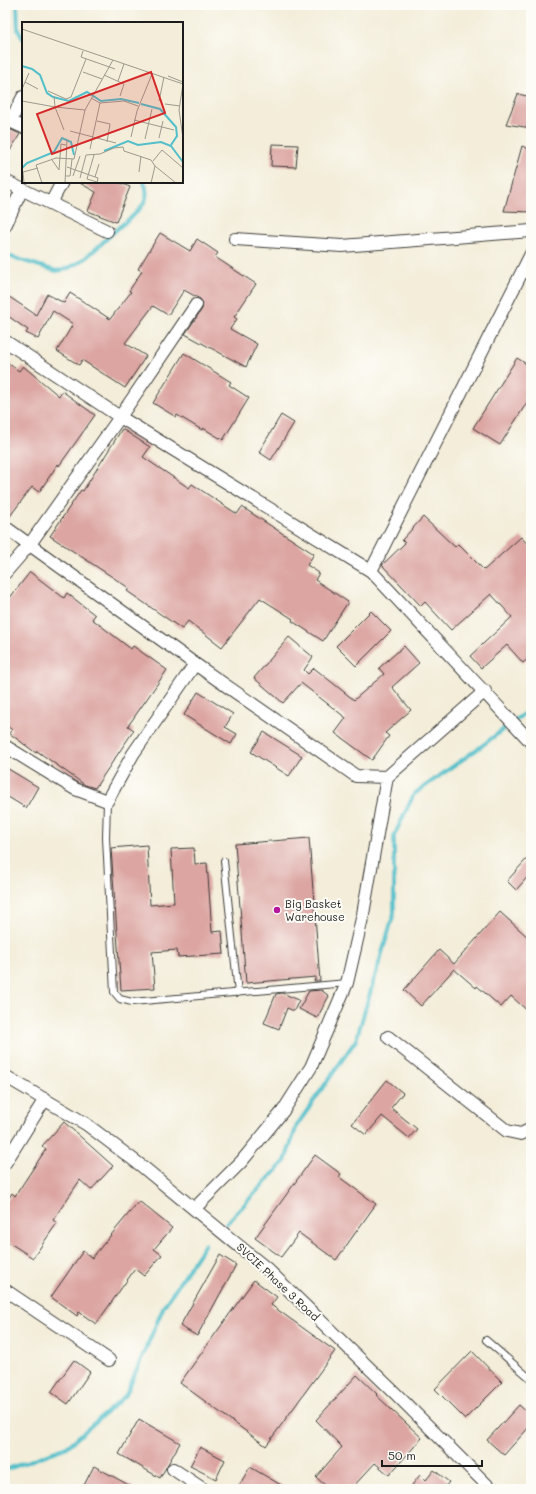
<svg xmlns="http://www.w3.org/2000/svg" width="536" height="1494" font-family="Mali,sans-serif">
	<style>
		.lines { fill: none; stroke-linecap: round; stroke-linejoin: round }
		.stream { stroke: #52bfca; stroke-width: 4 }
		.building { fill: #dca5a2 }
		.lane-casing { stroke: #3c3b38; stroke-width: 8 }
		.street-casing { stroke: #3c3b38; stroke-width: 14 }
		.lane { stroke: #fff; stroke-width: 6 }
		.street { stroke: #fff; stroke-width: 12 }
		.poi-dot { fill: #b5179e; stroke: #fdfcf7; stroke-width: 1.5 }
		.labels { text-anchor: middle; stroke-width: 4; stroke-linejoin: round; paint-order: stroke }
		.poi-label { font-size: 11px; fill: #1c1c1c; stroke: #fdfcf7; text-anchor: start }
		.street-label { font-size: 11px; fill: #1c1c1c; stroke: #fdfcf7 }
		.inset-river { fill: none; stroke: #52bfca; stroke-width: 2 }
		.inset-road { fill: none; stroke: #9d998d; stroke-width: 1 }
		.view { fill: #d62828; fill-opacity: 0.15; stroke: #d62828; stroke-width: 2 }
		.inset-edge { fill: none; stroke: #1c1c1c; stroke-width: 2 }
	</style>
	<rect width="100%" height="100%" fill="#fdfcf7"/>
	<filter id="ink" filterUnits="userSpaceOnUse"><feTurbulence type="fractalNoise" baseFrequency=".025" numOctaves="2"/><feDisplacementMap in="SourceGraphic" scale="8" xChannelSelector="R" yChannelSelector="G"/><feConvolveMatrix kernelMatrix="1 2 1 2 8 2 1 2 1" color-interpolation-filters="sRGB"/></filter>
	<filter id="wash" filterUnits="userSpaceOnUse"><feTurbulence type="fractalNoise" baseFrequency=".012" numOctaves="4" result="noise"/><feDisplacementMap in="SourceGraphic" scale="16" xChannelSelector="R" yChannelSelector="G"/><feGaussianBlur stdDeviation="0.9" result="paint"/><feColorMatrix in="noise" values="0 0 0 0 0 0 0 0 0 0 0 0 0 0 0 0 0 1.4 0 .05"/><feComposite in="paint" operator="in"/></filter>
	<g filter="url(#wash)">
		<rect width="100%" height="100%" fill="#f3edd9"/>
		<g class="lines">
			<!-- stream -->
			<path class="stream" d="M17,5L18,30L23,39
				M5,255L56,271C80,269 99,245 116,230C127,220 136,216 144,203C148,196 147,189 144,182
				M226,1224L285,1161L297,1125L356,1040L394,913V836L414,794L483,745L531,708
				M5,1470L67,1447L126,1395L164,1306L205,1244"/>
		</g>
		<g id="blocks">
			<!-- building -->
			<path class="building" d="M518,94L531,97V128L506,124Z
				M9,129L20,134L5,159V136Z
				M272,144L298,145L296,167L271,166Z
				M522,146L531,150V212L504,211Z
				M78,182H118L130,187L116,222L88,211L96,192Z
				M160,233L190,251L197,239L218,253L215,257L256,284L234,317L237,319L230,329L257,344L246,367L185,334L202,309L203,303L200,299L184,290L168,315L153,306L125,343L146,356L125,388L82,360L79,365L57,351L73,324L53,311L38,339L26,333L28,330L5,314V294L36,315L47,294L64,303L70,293L110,319L131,292L129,291L142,271L138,269Z
				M184,353L231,382L229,385L249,398L223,440L203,428L202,430L177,415L176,417L153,403Z
				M517,358L531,367V396L500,445L473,428Z
				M5,361L19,371L23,366L59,396L62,391L95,415L59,466L58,464L39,492L32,487L7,520H5Z
				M281,415L294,423L271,460L259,452Z
				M122,429L150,447L143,457L189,488L192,484L237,514L242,507L314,554L307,565L319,573L315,580L348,602L323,641L292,621L293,619L260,598L222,647L188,621L182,629L127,591L129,588L50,536L81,490L83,491Z
				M423,517L455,547L458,544L484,570L521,537L531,548V656L523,663L507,645L481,668L470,656L512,617L491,594L451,630L425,602L421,606L382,565L405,543L402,540Z
				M30,572L64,598L67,593L95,615L92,619L131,649L133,646L167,670L128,726L134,730L95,788L85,785L37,751L36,753L9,733L12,730L5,724V604Z
				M371,611L391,631L356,666L336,646Z
				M289,637L313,657L304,670L308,674L314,668L354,700L384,674L379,668L404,646L419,663L392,687L411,710L385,733L389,736L372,760L335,733L346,718L301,683L283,703L254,678Z
				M198,692L233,714L225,727L237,734L231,744L184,715Z
				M264,732L302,756L289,776L251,752Z
				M5,767L38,787L26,808L5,795Z
				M309,838L320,981H314L316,977L246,983L235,844Z
				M147,845L150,905L174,903L171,849L194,848L195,864L207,863L212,932L222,931L224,954L178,957L177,950L152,952L155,988L121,990L111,848Z
				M531,854V873L516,890L507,881Z
				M500,912L531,940V1014L511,996L501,1007L477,986L476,988L454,969L421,1006L404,990L439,950L454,964Z
				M321,990L329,996L317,1018L299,1009L309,991Z
				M282,993L299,1000L294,1011L287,1008L279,1029L264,1023L276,994Z
				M387,1080L403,1093L391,1108L417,1129L409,1138L382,1116L366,1135L352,1124Z
				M64,1122L113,1166L91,1190L80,1180L53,1220L57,1223L33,1258L5,1240V1204L12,1193L15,1196L46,1149L42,1146Z
				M315,1155L341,1174L339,1177L376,1204L336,1260L299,1233L281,1257L255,1238Z
				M139,1201L172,1228L154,1249L162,1255L144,1276L135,1269L96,1324L79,1312L77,1316L51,1297L83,1251L92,1258Z
				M220,1255L236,1265L197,1336L180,1326Z
				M254,1280L277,1297L271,1305L335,1351L266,1446L180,1383Z
				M472,1351L502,1382L465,1419L435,1389Z
				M74,1360L90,1372L68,1404L51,1392Z
				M357,1375L377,1394L376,1395L422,1438L389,1475L375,1463L351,1489H329L316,1477L342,1447L316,1420Z
				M519,1405L531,1416V1425L504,1455L487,1440Z
				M139,1419L180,1443L160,1478L119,1454Z
				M200,1447L225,1460L216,1479L190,1466Z
				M94,1466L136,1489H82Z
				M250,1467L288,1489H237Z
				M434,1470L449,1482L443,1489H409L420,1475L426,1480Z"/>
		</g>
	</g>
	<g filter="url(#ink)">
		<use href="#blocks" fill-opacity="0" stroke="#3c3b38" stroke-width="1"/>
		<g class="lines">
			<defs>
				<path id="lane" d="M107,801L106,838L114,992L120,999L132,1002L347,983
					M224,861L238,993
					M486,1340L531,1379"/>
				<path id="street" d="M5,119L23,127
					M10,122L23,97
					M5,181L107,231
					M51,203L62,182
					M5,226L22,189
					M235,239L342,246L531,231
					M5,341L120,417L371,571L531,742
					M5,527L195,664L356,776L387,777
					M371,571L531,254
					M5,573L30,544L120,417L196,305
					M5,746L75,789L107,801L133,754L195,664
					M388,1037L507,1131L521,1134L531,1129
					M5,1076L86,1124L143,1167L267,1269L396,1394L491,1489
					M5,1163L45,1099
					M194,1209L241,1162L283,1111L311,1067L347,983L363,914L387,777L485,691
					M5,1290L109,1360
					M173,1469L203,1489"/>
			</defs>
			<!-- lane casing -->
			<use href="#lane" class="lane-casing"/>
			<!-- street casing -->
			<use href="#street" class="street-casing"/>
			<!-- lane -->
			<use href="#lane" class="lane"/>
			<!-- street -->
			<use href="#street" class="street"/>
		</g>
	</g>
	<!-- markers -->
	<circle class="poi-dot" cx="277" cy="910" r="4"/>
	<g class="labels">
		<!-- poi labels -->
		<g class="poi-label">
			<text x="285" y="908">Big Basket<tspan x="285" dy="13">Warehouse</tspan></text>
		</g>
		<!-- street labels -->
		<g class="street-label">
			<text transform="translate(278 1282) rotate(43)" y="4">SVCIE Phase 3 Road</text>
		</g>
	</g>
	<!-- overview -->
	<g transform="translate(22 22)">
		<rect width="161" height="161" fill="#f3edd9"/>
		<path class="inset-river" d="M0,44L10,47L18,53L25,71L31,75L47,79L65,70L79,79L99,77L117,81M119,82L138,87L154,105L155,114L149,123M82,129L106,119L116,123L139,120L149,124L161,140M0,146L5,141L32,130L40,116L49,120L52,133"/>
		<path class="inset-road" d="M0,7L161,62M61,29L59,35L93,47M61,50L80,57M82,53L102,62L98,74M146,54L161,60M96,59L102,42M3,60L16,67M161,62L157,88L161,116M0,67L7,51M26,69L44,77L49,75L64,37M32,74L33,85L63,88M69,76L78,81L102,79L116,84M0,79L33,85L42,108M137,79L142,55M143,82L158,84M112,98L152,108M75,99L88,102L85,120M48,109L94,121M109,115L115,89L130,52M137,116L141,99M123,117L130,87M68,127L78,81M72,133L65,157L75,160M30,138L37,148M131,139L140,128L161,146M45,145L76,156L75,161M37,148L39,122L44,123M117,150L119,134M44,154H48L50,137M51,154L58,134M73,155L77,142M58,156L64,133L78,132L92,126L101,125L102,129L129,138L133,144M2,161L1,150L16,146M20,161L14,143L34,136L52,137L63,88L91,38M43,161L45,118M129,161L133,144L154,161"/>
		<path class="view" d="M129,50L143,91L30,132L15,92Z"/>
		<rect width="161" height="161" class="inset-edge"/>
	</g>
	<!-- margin -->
	<rect width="536" height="1494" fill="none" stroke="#fdfcf7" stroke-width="20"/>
	<!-- scale -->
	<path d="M382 1460v6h100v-6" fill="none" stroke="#1c1c1c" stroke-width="2"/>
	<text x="388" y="1460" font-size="12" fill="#1c1c1c" stroke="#fdfcf7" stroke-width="3" paint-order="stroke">50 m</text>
</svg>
